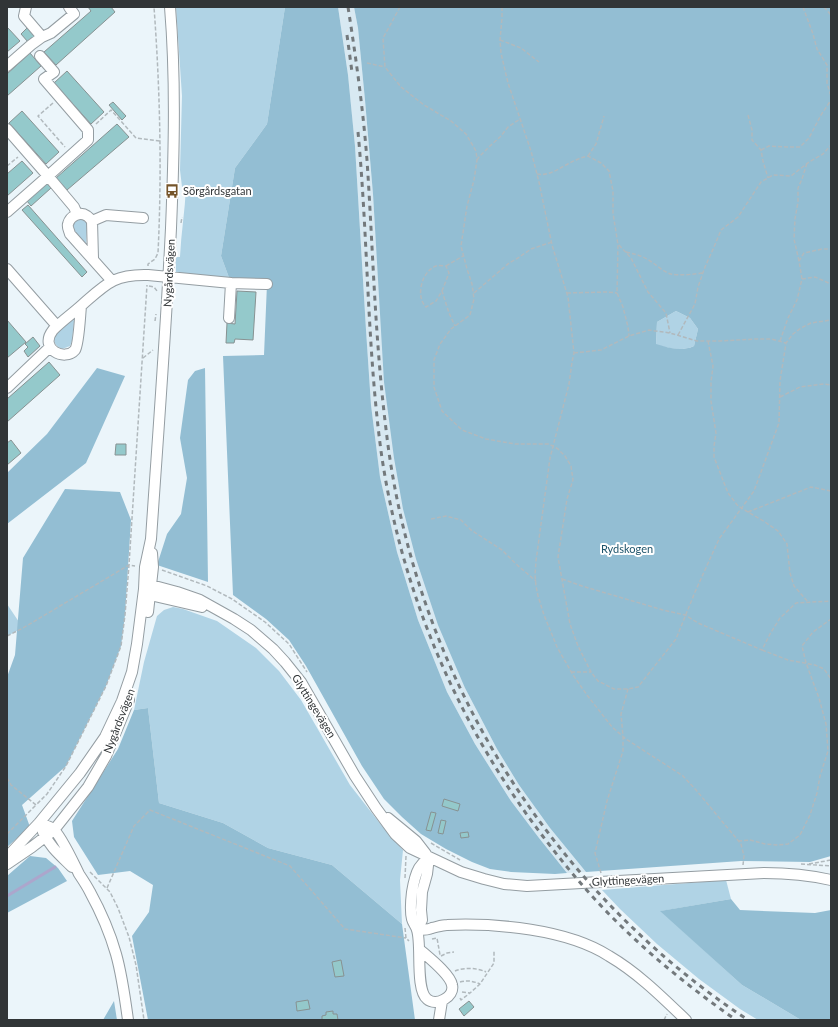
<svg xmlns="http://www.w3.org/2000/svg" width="838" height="1027" font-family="Lato,sans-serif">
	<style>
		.built { fill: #d8e9f2 }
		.green { fill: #b0d3e5 }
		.forest { fill: #93bed3; fill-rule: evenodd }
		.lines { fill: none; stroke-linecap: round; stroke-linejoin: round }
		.stream { stroke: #aca6cc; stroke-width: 3 }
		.building { fill: #94c9cb; stroke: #879292 }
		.minor-casing { stroke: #949da2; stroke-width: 12 }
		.path { stroke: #b1b9bd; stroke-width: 1.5; stroke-dasharray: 4 2; stroke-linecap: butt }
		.minor { stroke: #fff; stroke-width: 10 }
		.rail { stroke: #73797c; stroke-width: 3; stroke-dasharray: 5 5; stroke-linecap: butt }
		.labels { text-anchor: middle; stroke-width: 4; stroke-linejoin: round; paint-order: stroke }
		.poi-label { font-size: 11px; fill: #313537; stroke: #fff; text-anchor: start }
		.street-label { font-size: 11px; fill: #313537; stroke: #fff }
		.park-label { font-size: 11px; fill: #1c536a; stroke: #fff }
	</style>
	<rect width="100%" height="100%" fill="#ebf5fa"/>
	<!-- built -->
	<path class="built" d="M338,7H354L358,28L365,100L373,194L385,382L465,688L497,749L519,785L550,828L586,872L567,873L539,838L511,801L475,744L447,692L418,620L397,552L380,477L371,405L366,330L355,146L348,75Z"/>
	<!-- green -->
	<path class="green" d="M176,7H285L267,124L235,168L221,256L231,283L176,272V257H180C181,234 185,211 186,187H182L180,170L182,96Z
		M78,219H81L87,223V227L86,245C81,238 65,226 78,219Z
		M676,311L690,318L698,329L694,346C680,352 670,348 656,345L657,322Z
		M73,319L74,321L72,341L70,346L62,349C56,346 54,343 54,337L57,333Z
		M7,604L23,628L7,636Z
		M173,607L183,609L217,621L256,648L279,671L301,700L350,785L382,826L403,850L400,880L402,924L332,865L268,848L223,823L159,803L148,708L134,710L144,662L157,616L164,610Z
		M726,880L731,899L661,911L742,985L801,1020H758L740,1009L699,979L657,944L620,909L602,890Z"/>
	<!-- forest -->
	<path class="forest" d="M285,7H338L348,75L355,146L366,330L371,405L380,477L397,552L418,620L447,692L475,744L511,801L539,838L567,873L555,874L511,872L490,869L472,862L446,849L421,834L402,817L384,799L362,766L306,666L289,640L266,619L233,595L223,356L264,355L267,284L231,283L221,256L235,168L267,124Z
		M354,7H831V856L810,862L741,861L586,872L550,828L519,785L497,749L465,688L438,625L416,559L403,509L394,458L384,382L373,194L365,100L358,28ZM676,311L690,318L698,329L694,346C681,352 669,348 656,344L657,322Z
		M97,368L125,376L86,463L7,524V473L47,434Z
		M205,368L208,582L157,565L167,534L181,514L187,478L180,438L188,380L195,371Z
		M65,489L120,492L131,520L125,615L121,646L106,686L66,766L22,805L30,827L7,847V757L8,756L7,752V677L15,655L23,558Z
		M148,708L159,803L223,823L268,848L332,865L402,924L415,1020H148L132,936L149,912L153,885L130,871L98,875L74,837L72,821L118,749L134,710Z
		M30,856L46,858L58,868L67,881L7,913V876Z
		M731,899L740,910L815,913L831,910V1020H801L742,985L660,911Z
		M114,1001L117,1020H103Z"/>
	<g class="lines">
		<!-- stream -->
		<path class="stream" d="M7,896L55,867"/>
	</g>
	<!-- building -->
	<path class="building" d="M88,7H111L115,12L56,65L44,52L91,11Z
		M29,26L36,35L28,42L21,34Z
		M8,28L20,41L7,52V29Z
		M30,53L41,66L7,96V74Z
		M67,71L104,112L91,124L54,83Z
		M113,102L126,116L122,120L109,105Z
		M22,111L59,152L46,164L9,123Z
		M117,124L129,137L67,190L56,178Z
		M22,161L33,173L7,196V174Z
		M47,183L51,188L31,206L27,201Z
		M28,205L87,272L82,277L22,210Z
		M237,291L256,292L253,340L235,339L234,343H226L227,323L235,324Z
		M7,320L26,342L7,358Z
		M33,337L40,346L28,357L24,351L28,347L25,344Z
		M49,362L60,375L7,422V399Z
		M11,440L21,453L7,465V443Z
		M116,444H126V455H115Z
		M444,799L460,804L458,811L442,806Z
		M431,812L436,813L431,831L426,830Z
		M441,820L446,821L443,834L438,833Z
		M468,832L469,837L461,838L460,833Z
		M341,960L344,976L335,977L332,962Z
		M308,1000L310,1009L297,1011L296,1002Z
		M469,1001L474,1007L464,1016L459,1009Z
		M333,1011V1014H337L338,1020H322V1016L326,1015V1012Z"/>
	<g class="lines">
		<defs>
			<path id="minor" d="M26,7L24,16L42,37L51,33L74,14L69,7
				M7,66L31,45L42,37
				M7,129L48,176L88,140V130L44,79L54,72L40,56
				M7,212L48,176L74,207L77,214
				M92,221L106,215L143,218
				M93,258L92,221C91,220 88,216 87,216C80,211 70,216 68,224C67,227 69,230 70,234L112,281
				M7,269L57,326
				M231,283L267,284
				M81,306C80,315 79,344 75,350C65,362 38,349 53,330C62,321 72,314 82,305C106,284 114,274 148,275L231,283L229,318
				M7,388L50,347
				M144,589L151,585L177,592L200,600L234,619L251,630L273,649L285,662L301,682L355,776L376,808L395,834L410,848L461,872L484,879L504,884L527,886L764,873C787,873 809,875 831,880
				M145,591L150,595L202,607
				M148,612L153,567L152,553
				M388,818L416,841L426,854
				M39,823C44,825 49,826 53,829C61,835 74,864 79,874C83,880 87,886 90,892C101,912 110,933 116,954C122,975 125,998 128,1020
				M43,832C49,846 61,856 72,867
				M7,857L39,823L80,773L105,737L122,701L132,672L137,644L144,589L145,567L151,539C158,435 166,331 171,228C174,154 176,80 170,7
				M7,864L32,847L54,830L88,787L106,756L129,700
				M417,930C422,930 428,930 432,928C437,927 442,925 447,925C496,923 567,929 609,956C638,973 662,997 686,1020
				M417,930L422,920L421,910L422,892L427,874L429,857
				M419,949C428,957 450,974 452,985C455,997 436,1007 427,999C415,989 422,945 417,930C416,926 413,923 412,919C410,911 411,900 412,892C413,886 416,873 419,868C422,864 425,860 429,857
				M439,1020L442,1001"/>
		</defs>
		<!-- minor casing -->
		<use href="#minor" class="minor-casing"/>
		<!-- path -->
		<path class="path" d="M400,7L383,38L385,67L401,87L424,105L451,121L466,134L476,151L477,160L474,180L467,206L461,246L467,269L472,284L474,299L470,315L451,329L440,344L434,360V387L442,411L462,430L486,439L515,444H549L558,449L565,456L571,466L573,480L567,499L558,557L570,624L578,646L591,672L598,681L614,689H628L638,687L676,639L695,592L719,539L754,491L779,423L780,381L786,343L793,334L801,328L811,323L831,320
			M502,7V18L500,40L501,53L508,83L531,151L539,182L552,245L568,297L574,353L572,362L569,384L550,458L536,561L535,575L536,586L538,596L544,615L557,647L573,675L587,695L612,727L626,739L683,776L696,790L741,844L744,856L743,865
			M803,7L813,34L817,49L827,65V83L831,96
			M824,7L831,15
			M500,40L521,48L539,62
			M367,63L385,67
			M53,103L38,116L65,147
			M748,115L752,130V140L761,150L763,161L768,178
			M96,124L111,110L136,138L160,141
			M761,150L769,146L787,147H800L809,138L821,115L831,100
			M588,156L596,144L604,116
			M477,160L479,157L490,146L501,136L508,127L520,119
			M7,166L18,157
			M537,174C551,177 563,165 576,160C580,158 584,157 588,156L601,163L609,171L613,191V213L618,245L617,293L623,307L628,327L629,336
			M181,223L182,217
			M619,245L631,258L648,292L666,313L670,333
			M626,252C635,254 643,256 650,261C657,265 663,272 671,274C679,276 695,274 703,273
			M799,261L794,239L795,219L798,202V188L802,179L807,163
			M148,266V264L155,259L158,253C162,171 160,89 154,7
			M446,266L463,256
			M802,279L815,277L831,284
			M149,286L154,287L157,291
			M442,291L449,273L446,266C443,266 439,265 436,266C422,271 415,296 426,307L436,301L442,291L449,313L455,326
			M474,293L509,263L518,258L531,249L552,242
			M567,293L607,292L617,293
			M155,321L156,314
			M678,335L695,304L698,287L705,267L714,247L721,230L738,217L761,182L773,175L791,176L809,162L823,154L831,145
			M708,341L713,366L711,382V401L716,433L714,446V457L728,493L738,506L765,522L778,531L787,544L790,573L794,586L808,602
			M780,341L788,318L797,300L802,279L799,261L804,253L822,249H831
			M574,353L601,350L629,336L649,330L670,333L697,341H720L756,339H771L786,343
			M143,358L153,350
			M780,397L800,387L824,384L831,385
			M748,512L811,487L831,491
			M431,519L446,516L461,520L471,530L502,550L516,564L536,581
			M162,570L207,586L232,599L265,622L289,644L307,672
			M562,579L582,586L663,610L685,615L698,623L762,650L770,634L780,618L796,603L831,601
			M7,636L23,628L129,565L135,566
			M762,650L788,660L815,665L824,669L831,679
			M571,672H591
			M7,778L11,785L36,805L47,794L66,766L106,686L121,646L125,615L129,565L147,285
			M7,834L36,805
			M738,841L750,840L765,844L778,845L788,844L800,835L810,815L817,793L820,776L828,751L826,724L819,698L806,663L802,646L813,632L831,619
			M431,843L460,860
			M801,864L831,866
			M809,864L831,860
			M90,872L110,892L118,908L129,937L136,965L144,1020
			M601,873L595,853L607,801L623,751V736L621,714L628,689
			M405,878L406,856
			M107,888L134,826L150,810L290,866L345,929L406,938
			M405,928L406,938L409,941
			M432,939L437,938L440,955
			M441,956L447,953L454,952
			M455,971C464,967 478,968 486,972
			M460,982C467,980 473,981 480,984
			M462,992L470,993L480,984L494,963V951
			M460,998L461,1000L470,993
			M664,1020L667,1014"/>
		<!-- minor -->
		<use href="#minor" class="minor"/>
		<!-- rail -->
		<path class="rail" d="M348,7C356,58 363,109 367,160C373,250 375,340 386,429C413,668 546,887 748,1020
			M347,35L352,72
			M358,132C368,238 367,345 381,451C401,593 460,730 548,843C571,873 595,901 622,927C657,961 696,992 736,1020"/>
	</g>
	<!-- icons -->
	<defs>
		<symbol id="bus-bare" viewBox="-9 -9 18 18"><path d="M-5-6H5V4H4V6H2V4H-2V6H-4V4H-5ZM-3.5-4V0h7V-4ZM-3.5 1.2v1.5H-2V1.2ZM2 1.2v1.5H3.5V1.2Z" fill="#74542a" stroke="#fff" stroke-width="2.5" paint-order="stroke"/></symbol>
	</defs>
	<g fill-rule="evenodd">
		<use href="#bus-bare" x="162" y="181" width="20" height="20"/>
	</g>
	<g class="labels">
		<!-- poi labels -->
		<g class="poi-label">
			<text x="183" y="195">Sörgårdsgatan</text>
		</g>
		<!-- street labels -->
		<g class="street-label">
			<text transform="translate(169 273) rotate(-87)" y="4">Nygårdsvägen</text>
			<text transform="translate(314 706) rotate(58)" y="4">Glyttingevägen</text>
			<text transform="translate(119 721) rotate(-69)" y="4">Nygårdsvägen</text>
			<text transform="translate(628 880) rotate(-3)" y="4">Glyttingevägen</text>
		</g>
		<!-- park labels -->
		<g class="park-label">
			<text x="627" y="553">Rydskogen</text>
		</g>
	</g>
	<!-- border -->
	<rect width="838" height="1027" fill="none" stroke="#313537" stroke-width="16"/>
</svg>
